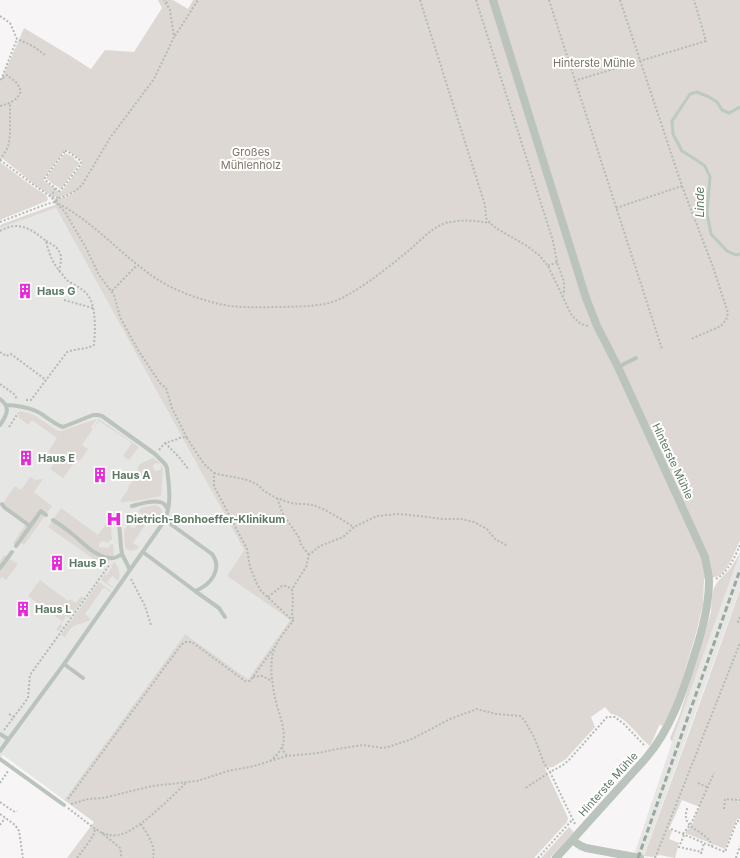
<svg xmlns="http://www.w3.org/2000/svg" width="740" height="858" font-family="Inter,sans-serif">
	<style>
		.built { fill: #e6e6e5 }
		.green { fill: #ddd8d4; fill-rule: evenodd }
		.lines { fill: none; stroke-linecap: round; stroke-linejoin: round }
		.stream { stroke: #bbcbbc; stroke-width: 3 }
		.path { stroke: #b3bbb5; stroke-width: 2; stroke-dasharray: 2 2; stroke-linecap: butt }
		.service { stroke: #bac4bd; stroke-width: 4 }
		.minor { stroke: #bac4bd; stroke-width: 8 }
		.rail { stroke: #9aa99e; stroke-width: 3; stroke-dasharray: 6 3; stroke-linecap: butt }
		.labels { text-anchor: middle; stroke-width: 4; stroke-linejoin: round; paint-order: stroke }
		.park-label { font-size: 11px; fill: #7d7466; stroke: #fff }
		.poi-label { font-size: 11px; font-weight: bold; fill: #5e7a66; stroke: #fff; text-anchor: start }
		.street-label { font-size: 11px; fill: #5e7a66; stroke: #fff }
		.water-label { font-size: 12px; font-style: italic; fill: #5e7b60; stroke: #fff }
	</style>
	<rect width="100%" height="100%" fill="#f8f5f6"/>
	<!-- built -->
	<path class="built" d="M56,208L244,550L227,576L290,620L248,679L185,634L64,800L3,755L0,759V228Z
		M740,552V589L643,858H633L672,742Z"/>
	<!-- green -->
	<path class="green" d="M158,0H173L188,9L193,0H740V541C735,551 729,568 720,575C716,578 709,578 704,579L703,604L697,630L681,684L672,709L664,725L661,726L660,724C656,731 654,739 650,746C639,738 625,715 611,714L605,707L591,717L595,727L566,759L553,767L545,768L568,818L567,822L534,858H67L94,822L64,800L185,634L248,679L290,620L227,576L244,550L56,208L0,228V226L2,224L57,204L53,198C64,199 67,197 76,191C70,193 65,197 58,197C44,196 14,166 0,157V80L1,81L24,28L69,55L91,69L105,50L134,52L162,8ZM65,150H67L82,161V164L62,191H58L44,181V178Z
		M65,153L75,158L74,159L80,163L61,189L55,185H54L46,178Z
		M0,162L32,186L46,195L48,199L47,201L0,220Z
		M20,411L34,415L58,431H61L97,419L91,427L93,429L82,445L88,449L80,461L77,459L63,478L50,469L54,463L51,454L48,452L57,438L32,420L28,425L18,417Z
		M99,419L139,447L129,460L123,456L132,443L99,421L94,428H93Z
		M153,458L160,463V464L157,463L154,464L153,467L154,470L157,471L160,470L161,468V465L163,469L161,496L131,502L130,501L122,503L120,501L129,488L128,487L134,479L133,478L139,470L137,468L140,464Z
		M30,477L35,480L43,479L34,492L52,506L24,545L18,541L15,545L13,543L27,522L5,506L6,505L3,503L15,486L21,490Z
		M155,505C162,507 164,511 160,518L153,513L133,543L139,547C134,552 129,552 125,547L124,530L128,525L134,529L139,522L138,520L142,514L138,512L141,508Z
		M61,508L98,535L113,514L115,523H111L112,540L109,541V543L102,541L99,544V547L102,548L104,547L108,548L111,544H113L114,555L105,567L48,527Z
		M740,553L672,742L670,738L680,714L705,632L711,612L712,596L714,588L718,581L730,569Z
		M4,555L18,564L6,580L2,577L0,579V561Z
		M114,562H115C119,568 121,574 118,581L112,576L107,583L113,587V588L101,580L105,574L107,575L112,567L111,566Z
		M40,580L68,601L70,599L76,603L81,596L84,598L69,618L66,616L61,624L63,626L59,631L56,630L62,621L28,596Z
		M99,582L111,591L110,592L104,587L85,614L91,619C86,623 80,623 74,626C70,628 68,633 65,637L61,635Z
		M740,590V819H737L725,849L685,833L693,823L698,809L700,807L682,800L669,829L672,831L669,839L679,843L675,858L660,855L653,857L644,856L693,722Z
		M569,827L573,831V833L550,858H541Z"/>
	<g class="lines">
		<!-- stream -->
		<path class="stream" d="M740,107L729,113L722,110L717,102L709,97L697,92L690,94L672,121L673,134L682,151L695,159L705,166L710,177L707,213L711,234L727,251L736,255L740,254"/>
		<!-- path -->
		<path class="path" d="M420,0L485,205L486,218L490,223L496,228L527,246L539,255L548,266L572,316L581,324L588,326
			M476,0L553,241L557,262L564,282V295
			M549,0L662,349
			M620,0L682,186L713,267L728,313L726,320L721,326L691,339
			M166,3L169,0
			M0,16L10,23L17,39L33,46L45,55
			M175,36L198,0
			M1,80L17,39
			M574,81L706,41L694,0
			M0,106C10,103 17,101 21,91L17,83L7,75L0,80
			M65,151H67L81,161V164L61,190L59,191L45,180V178Z
			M0,160L34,185L50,196L65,212L86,248L99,275L114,295L120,317L138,350L160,383L166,388L172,408L187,438
			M0,160L8,147L10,135V103
			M55,188L53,193L50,196L59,198
			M55,202C92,220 118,252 151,275C170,289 193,297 215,303C237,309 260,307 284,307C303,306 323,307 340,299C364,287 386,269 407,252C419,242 430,229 445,223C449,222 453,222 457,221C470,220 477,221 490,223
			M616,208L682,186
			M0,222L47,204L55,202L59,198L66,196L75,191L82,185L110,138L154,79L174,37L170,10L164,0
			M0,231C19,220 31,229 46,241C49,254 53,264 62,274C64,277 66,279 68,281C77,287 87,290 91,301C96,312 95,334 94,345C85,350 77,348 67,352L31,400H25
			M46,241C62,249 63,255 59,271
			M548,266L557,262
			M112,291L137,265
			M64,300L93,308
			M0,352L6,356L11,354L46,380
			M0,384L14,394L17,399
			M9,427L18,413
			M165,443L179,457L189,470
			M159,450L165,443L175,440L182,437L187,438L204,464L214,473V486L247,549L250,567L257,584L261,591L293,621C288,627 276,643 274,649C269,665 272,682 275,698C278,712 288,733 282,747C280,752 275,757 270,761
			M214,473C226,477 245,477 256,484C259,485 261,488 263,490C271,496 279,499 288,502C296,505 304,503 312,505C325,508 342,520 354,527
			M277,498L283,514L300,539V543L309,555
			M131,579L145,606L151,625
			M716,579C728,572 735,557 740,545
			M268,597L282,586H286L292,589
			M740,617L738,622L740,623
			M293,619L292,614L293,601L292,589L306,567L309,555L320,546L343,537L354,527L377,516L399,514L428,517L442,519H461L474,522L487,529L495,539L508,546
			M253,677L262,676L272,681
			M9,714L14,717
			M4,730L28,698L30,675L110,564
			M282,747L284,752L287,756
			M0,783L8,771
			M698,783L707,787
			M68,799L181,645L185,642H192L245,681H250L253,677L273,649
			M0,802L13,811L15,812L17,811
			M71,804L88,799L103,798L152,786L197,781L228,771L254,766L287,756L318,753L337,749L363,745L382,748L388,747L412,739L450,719L477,709L496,714L520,716L525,721L534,737L544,763L550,772L524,789
			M68,808L94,828L102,833L120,848L121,853V858
			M686,809H687C680,831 707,829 712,846
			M724,809L725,799L740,800
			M0,814L15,825L19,831L23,858
			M141,824C147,834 156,845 153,858
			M575,824L550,772L563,765L569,760L607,717H615L624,724L645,746
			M0,825L5,818
			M671,829L725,852L737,821H740
			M102,833C108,835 112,836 118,835C136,833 169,799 183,786L186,782
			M683,834L692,822L714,773
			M684,835L679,847L702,852
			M701,854L704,843
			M77,858L89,842L95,832L94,828
			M538,858L573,819
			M655,858L740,643
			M736,858L740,846"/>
		<!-- service -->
		<path class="service" d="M618,367L636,358
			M0,399C11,407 7,415 0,425
			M2,504L5,508L30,526
			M132,506C140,504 157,498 164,504C166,506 167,508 168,509
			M53,520C59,524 65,528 71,533C83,542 94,557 111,558C115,559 119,556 122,554
			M119,523L121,547L122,554L130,570
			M16,546L41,511L46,515
			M143,552L195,591C211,585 223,569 212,554L165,520
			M0,568L12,552
			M195,591L219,608L225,617
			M64,664L83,678
			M0,734L8,739
			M0,751L64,664L165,520C172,501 169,488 167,468L165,464L155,454L102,416L98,415H93L63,427C54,424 47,417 38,412C31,408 15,405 6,405
			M0,759L64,805"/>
		<!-- minor -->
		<path class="minor" d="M493,0L586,298L597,326L618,367L705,557C706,565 709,573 709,581C709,607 702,632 694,656C683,692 671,729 646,758L556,858
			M572,840L581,846L586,848L640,858"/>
		<!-- rail -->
		<path class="rail" d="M638,858L740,570"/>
	</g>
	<!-- icons -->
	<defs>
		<symbol id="building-bare" viewBox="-9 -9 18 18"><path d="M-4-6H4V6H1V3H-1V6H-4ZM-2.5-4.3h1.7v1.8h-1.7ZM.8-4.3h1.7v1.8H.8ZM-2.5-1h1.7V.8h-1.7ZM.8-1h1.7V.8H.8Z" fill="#e529db" stroke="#fff" stroke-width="2.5" paint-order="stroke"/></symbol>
		<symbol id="hospital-bare" viewBox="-9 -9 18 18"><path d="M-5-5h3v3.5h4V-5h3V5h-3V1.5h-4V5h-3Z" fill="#e529db" stroke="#fff" stroke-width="2.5" paint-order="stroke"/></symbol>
	</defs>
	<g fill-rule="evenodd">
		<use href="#building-bare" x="14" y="280" width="22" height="22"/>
		<use href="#building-bare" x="15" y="447" width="22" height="22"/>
		<use href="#building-bare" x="89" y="464" width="22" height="22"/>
		<use href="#hospital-bare" x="103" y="508" width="22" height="22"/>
		<use href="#building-bare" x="46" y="552" width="22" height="22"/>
		<use href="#building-bare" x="12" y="598" width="22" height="22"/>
	</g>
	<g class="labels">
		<!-- park labels -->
		<g class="park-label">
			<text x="594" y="67">Hinterste Mühle</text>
			<text x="251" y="156">Großes<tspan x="251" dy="13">Mühlenholz</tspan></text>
		</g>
		<!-- poi labels -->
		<g class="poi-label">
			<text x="37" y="295">Haus G</text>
			<text x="38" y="462">Haus E</text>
			<text x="112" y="479">Haus A</text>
			<text x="126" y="523">Dietrich-Bonhoeffer-Klinikum</text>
			<text x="69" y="567">Haus P</text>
			<text x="35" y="613">Haus L</text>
		</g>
		<!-- street labels -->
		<g class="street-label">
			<text transform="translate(673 461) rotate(65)" y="4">Hinterste Mühle</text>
			<text transform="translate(608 784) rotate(-48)" y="4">Hinterste Mühle</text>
		</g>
		<!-- water labels -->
		<g class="water-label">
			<text transform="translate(700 202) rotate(-90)" y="4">Linde</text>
		</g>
	</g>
</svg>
